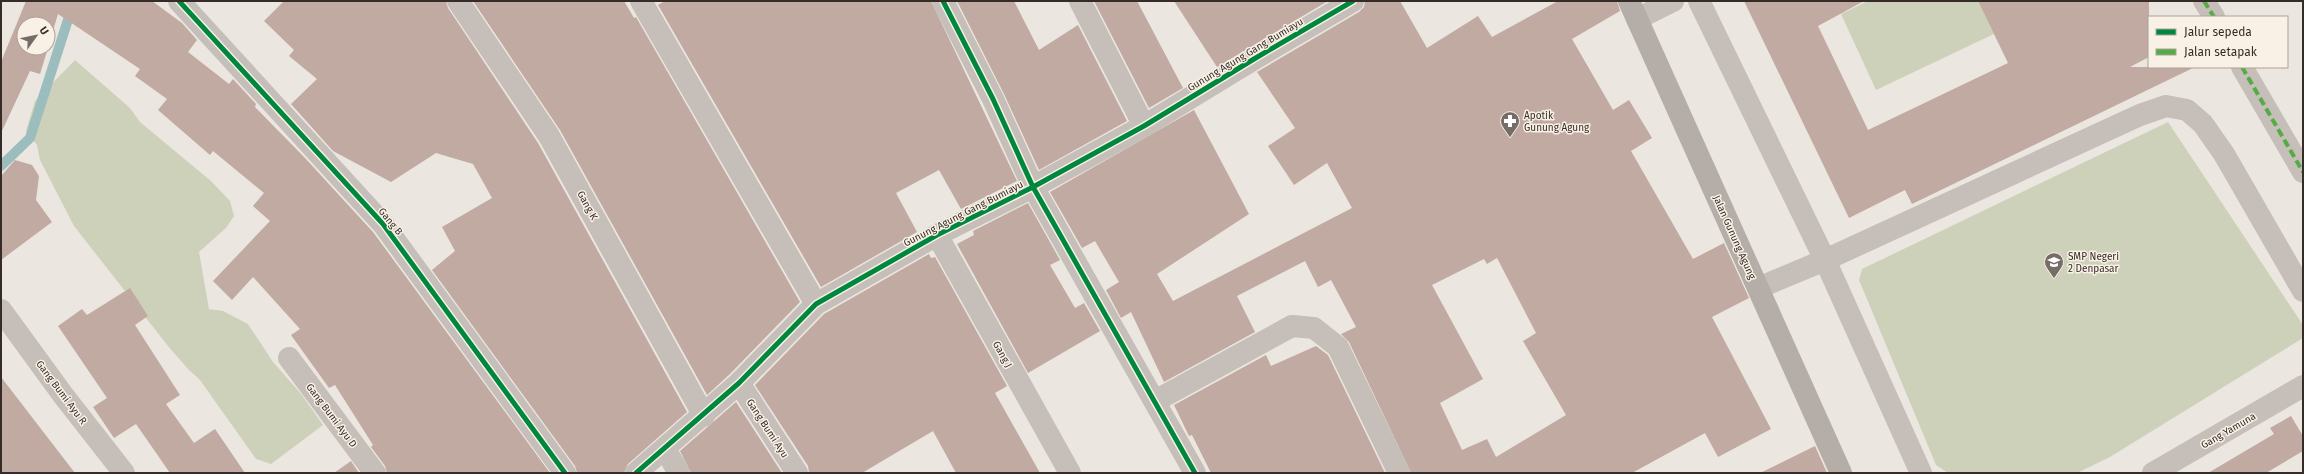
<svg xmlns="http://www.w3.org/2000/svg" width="2304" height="474" font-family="'Fira Sans',sans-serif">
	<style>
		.green { fill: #cdd1ba }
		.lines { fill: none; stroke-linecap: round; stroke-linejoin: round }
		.stream { stroke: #9cbdbe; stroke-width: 10 }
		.building { fill: #c0aaa1; fill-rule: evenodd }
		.minor { stroke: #c5beb9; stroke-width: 22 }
		.major { stroke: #b4ada8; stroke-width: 22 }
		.quiet { stroke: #55ab44; stroke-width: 4; stroke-dasharray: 8 4; stroke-linecap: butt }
		.cycleway-casing { stroke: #f9f1e6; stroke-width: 8 }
		.cycleway { stroke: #00873e; stroke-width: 5 }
		.labels { text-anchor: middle; stroke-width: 3; stroke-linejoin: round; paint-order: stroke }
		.street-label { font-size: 10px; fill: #362c27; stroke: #f9f1e6 }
		.poi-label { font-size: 10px; fill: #362c27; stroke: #f9f1e6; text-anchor: start }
	</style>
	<rect width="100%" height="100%" fill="#ece6e0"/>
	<!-- green -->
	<path class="green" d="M1868,1H1978L1994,34L1876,90L1841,14Z
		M75,60L130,108L140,122L211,181L230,201L234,216L226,228L199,252L209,309L223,311L248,324L273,362L302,395L323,425L271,464L256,459L200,380L188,369L168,346L74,226L40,160L37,145L26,131L35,101Z
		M2168,122L2303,325V338L2110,457L2077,473H1948L1936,465L1859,280L1862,269Z"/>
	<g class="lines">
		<!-- stream -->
		<path class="stream" d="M1,166L30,138L74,1"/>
	</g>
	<!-- building -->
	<path class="building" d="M26,1H152L182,23L197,40L188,52L229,84L233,79L256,104L255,107L305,158L373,232L550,473H387L385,466L371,447L373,445L335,385L329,388L291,335L300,329L253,277L232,300L213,281L270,221L253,206L264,193L213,151L210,155L158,110L167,99L135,76L140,69L58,14L48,47V24H24V48H48L40,74L30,71L1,133V62Z
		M284,1H446L448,8L538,143L687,412L628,464L624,473H577L575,466L432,270L455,251L442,227L492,198L473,164L436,153L391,182L333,151L291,104L317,79L289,56L294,50L264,21Z
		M473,1H624L634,18L636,17L800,302L730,374L707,395L560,130Z
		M665,1H931L1017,181L961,209L939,170L896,193L917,232L821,287L658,5Z
		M957,1H1014L1039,50L1078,25L1127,121L1039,170L1004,94Z
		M1094,1H1137L1183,88L1149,108Z
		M1174,1H1328L1217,67Z
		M1365,1H1400L1427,48L1478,16L1492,37L1558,1H1617L1620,11L1572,39L1613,110L1629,100L1652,138L1631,151L1693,259L1724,243L1749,298L1712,317L1771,429L1718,457L1705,433L1632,473H1411L1349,342L1341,334L1356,327L1331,280L1318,287L1305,261L1237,296L1255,332L1164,382L1131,312L1121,318L1106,290L1119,282L1095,241L1082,248L1050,192L1194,110L1249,214L1157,274L1173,301L1352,208L1327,163L1294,185L1268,146L1295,128L1257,72L1359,12L1364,7ZM1497,258L1536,333L1523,341L1566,415L1496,457L1487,439L1462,450L1440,403L1483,379L1432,285L1484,259L1487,264Z
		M1744,1H1864L1818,26L1868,130L2008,63L1978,1H2149V57L2130,67H2195L1912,204L1905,190L1849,218Z
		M15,160L32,165L39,176L36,200L52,222L1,260V176Z
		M1028,203L1060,260L1050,265L1075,308L1084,303L1100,331L1028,373L957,244L974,235L973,231Z
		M929,254L931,258L935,257L1007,386L995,393L1040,473H956L933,431L862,473H809L808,466L755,385L824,314Z
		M130,288L148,316L135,325L180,395L166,404L194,443L215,429L245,473H170L136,424L114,438L93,407L107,398L58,326L82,309L87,315Z
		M1316,346L1328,355L1385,473H1211L1192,435L1189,436L1174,405L1266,355L1271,366Z
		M1,377L75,473H1Z
		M736,402L782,473H691L680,451Z
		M2291,416L2303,436V451L2266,473H2208L2274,434L2270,428Z
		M1815,446L1827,473H1760Z
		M351,461L359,473H334Z"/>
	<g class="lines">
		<!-- minor -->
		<path class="minor" d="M179,1L383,224L565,473
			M458,1L549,136L704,416
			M641,1L816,304
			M943,1L993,99L1033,187L1195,473
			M1080,1L1144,126
			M1699,1L1825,260L1921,473
			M2204,1L2214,17
			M1637,19L1673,1
			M2242,67L2303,172
			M937,235L1070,473
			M1758,288L1825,260L2140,115L2166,106L2187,110L2203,124L2224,154L2303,291
			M1,310L63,395L124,473
			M289,358L375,473
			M739,383L797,473
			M1155,401L1292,326L1314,328L1338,347L1399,473
			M665,449L679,473
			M636,473L739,383L816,304L937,235L1033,187L1144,126L1254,59L1353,1
			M2153,473L2303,386"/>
		<!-- major -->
		<path class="major" d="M1629,1L1841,473"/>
		<!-- quiet -->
		<path class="quiet" d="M2204,1L2214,17
			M2242,67L2303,172"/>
		<defs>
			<path id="cycleway" d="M179,1L383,224L565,473
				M943,1L993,99L1033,187L1195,473
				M636,473L739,383L816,304L937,235L1033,187L1144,126L1254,59L1353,1"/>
		</defs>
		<!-- cycleway casing -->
		<use href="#cycleway" class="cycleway-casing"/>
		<!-- cycleway -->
		<use href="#cycleway" class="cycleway"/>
	</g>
	<!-- icons -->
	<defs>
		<symbol id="pharmacy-pin" viewBox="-11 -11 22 30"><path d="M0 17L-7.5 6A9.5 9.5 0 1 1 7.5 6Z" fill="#766d68" stroke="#f9f1e6"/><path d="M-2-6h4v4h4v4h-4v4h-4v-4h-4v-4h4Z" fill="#fff"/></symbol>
		<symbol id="school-pin" viewBox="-11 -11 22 30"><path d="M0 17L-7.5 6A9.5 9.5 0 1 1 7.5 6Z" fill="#766d68" stroke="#f9f1e6"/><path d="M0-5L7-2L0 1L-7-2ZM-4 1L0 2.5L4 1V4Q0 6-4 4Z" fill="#fff"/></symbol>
	</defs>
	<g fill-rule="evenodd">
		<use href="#pharmacy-pin" x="1499" y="110" width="22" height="30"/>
		<use href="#school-pin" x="2043" y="251" width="22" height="30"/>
	</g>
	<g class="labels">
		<!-- street labels -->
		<g class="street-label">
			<text transform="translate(1245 54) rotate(-31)" y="4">Gunung Agung Gang Bumiayu</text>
			<text transform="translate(588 205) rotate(61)" y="4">Gang K</text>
			<text transform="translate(963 213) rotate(-27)" y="4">Gunung Agung Gang Bumiayu</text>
			<text transform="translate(391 221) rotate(51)" y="4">Gang B</text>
			<text transform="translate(1735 237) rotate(66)" y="4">Jalan Gunung Agung</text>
			<text transform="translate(1003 354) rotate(61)" y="4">Gang J</text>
			<text transform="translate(62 392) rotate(53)" y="4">Gang Bumi Ayu R</text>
			<text transform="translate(332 415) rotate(53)" y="4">Gang Bumi Ayu D</text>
			<text transform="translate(768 428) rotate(57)" y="4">Gang Bumi Ayu</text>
			<text transform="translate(2228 430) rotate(-30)" y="4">Gang Yamuna</text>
		</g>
		<!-- poi labels -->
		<g class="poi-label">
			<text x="1524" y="119">Apotik<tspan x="1524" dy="12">Gunung Agung</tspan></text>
			<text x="2068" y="260">SMP Negeri<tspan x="2068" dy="12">2 Denpasar</tspan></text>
		</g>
	</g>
	<!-- border -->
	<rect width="2304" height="474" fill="none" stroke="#362c27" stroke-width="4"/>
	<!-- legend -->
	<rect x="2148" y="16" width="140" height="52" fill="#f9f1e6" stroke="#aba29a"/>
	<rect x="2156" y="29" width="20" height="6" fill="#00873e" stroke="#aba29a"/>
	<text x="2184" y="36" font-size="12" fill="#362c27">Jalur sepeda</text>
	<rect x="2156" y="49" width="20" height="6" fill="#55ab44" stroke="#aba29a"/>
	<text x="2184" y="56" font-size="12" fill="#362c27">Jalan setapak</text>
	<!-- north arrow -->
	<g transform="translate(36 36) rotate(57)"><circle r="19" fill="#f9f1e6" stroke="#aba29a"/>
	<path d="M0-3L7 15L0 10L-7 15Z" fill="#766d68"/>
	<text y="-6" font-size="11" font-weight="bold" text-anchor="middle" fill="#362c27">U</text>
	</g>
</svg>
